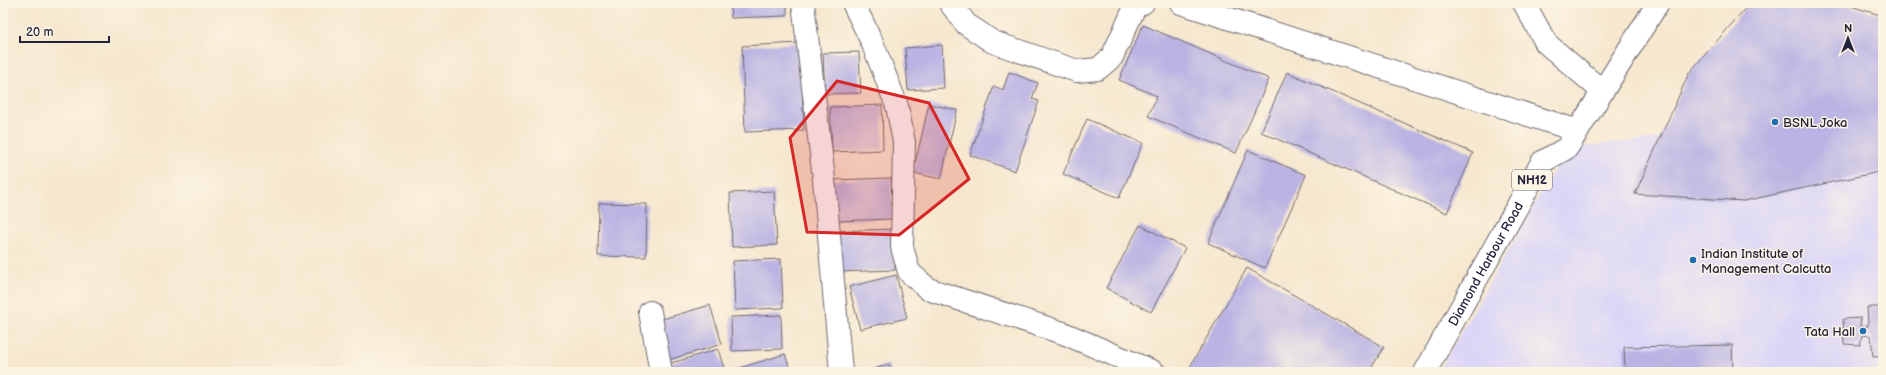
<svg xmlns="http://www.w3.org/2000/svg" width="1886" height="375" font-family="'Balsamiq Sans',sans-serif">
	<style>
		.built { fill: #dbd6f7 }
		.building { fill: #bab3e3 }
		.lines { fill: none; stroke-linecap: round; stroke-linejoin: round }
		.minor-casing { stroke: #6c676e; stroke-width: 24 }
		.trunk-casing { stroke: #6c676e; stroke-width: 24 }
		.minor { stroke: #fff; stroke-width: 22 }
		.trunk { stroke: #fff; stroke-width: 22 }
		.marked { fill: #d62828; fill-opacity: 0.2; stroke: #d62828; stroke-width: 3; stroke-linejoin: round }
		.poi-dot { fill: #1f6fb2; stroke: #fcf5e5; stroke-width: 1.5 }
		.labels { text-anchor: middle; stroke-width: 3; stroke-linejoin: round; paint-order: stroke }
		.shield { fill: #fcf5e5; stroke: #63616e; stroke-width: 1 }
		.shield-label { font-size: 12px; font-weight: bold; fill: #22223b }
		.poi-label { font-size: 13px; fill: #22223b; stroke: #fcf5e5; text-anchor: start }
		.street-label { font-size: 13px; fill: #22223b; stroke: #fcf5e5 }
	</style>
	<rect width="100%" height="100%" fill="#fcf5e5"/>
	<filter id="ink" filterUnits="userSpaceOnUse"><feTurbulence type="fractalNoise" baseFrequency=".025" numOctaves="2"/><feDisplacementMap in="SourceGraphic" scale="8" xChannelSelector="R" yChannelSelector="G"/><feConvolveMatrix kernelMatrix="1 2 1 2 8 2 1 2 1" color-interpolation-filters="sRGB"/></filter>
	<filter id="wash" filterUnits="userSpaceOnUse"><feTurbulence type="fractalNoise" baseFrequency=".012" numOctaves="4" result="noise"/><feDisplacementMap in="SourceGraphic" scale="16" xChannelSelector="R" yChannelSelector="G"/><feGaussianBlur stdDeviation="0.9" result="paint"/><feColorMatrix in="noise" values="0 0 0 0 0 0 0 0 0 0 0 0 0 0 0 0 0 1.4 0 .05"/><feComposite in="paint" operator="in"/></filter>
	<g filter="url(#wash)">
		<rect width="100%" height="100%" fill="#f6e7ce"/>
		<!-- built -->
		<path class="built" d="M1883,116V372H1438L1567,148Z"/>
		<g id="blocks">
			<!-- building -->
			<path class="building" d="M730,3H787V16L731,18Z
				M1750,3H1841L1883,16V171L1744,201L1635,194L1689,73Z
				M1143,25L1269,79L1236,153L1148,116L1157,96L1119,80Z
				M800,43L804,130L745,132L742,46Z
				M942,45L944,88L908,90L905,48Z
				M859,52L861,93L825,94L823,53Z
				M1009,72L1038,83L1032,99L1039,101L1015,171L970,155L994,86L1003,90Z
				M1287,72L1473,153L1447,213L1261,132Z
				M929,104L957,110L941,179L913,173Z
				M882,105L883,150L832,152L830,107Z
				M1087,119L1143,143L1119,198L1063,174Z
				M1248,150L1306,175L1265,268L1208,243Z
				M891,178L893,219L834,221L832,180Z
				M774,191L777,245L732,247L730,193Z
				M599,203L647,204L646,257L598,256Z
				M1140,225L1185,248L1151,312L1106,288Z
				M894,229L895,270L839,272L837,231Z
				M781,259L783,308L735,310L733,261Z
				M1247,268L1384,347L1369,372H1187Z
				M896,275L907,318L860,329L849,287Z
				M710,305L722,344L668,360L656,321Z
				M1867,307H1883V356L1873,357L1871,336L1862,335L1860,345L1844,344L1843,319L1861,318L1860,327L1868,326Z
				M781,315L782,349L732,351L731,317Z
				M1732,345L1733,372H1625L1624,347Z
				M718,349L725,372H667L665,365Z
				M785,354L791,372H727Z
				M889,364L892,372H866Z"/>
		</g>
	</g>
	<g filter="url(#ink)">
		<use href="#blocks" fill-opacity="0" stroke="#6c676e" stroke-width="1"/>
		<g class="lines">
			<defs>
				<path id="minor" d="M803,3L824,179L841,372
					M853,3L872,42L897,106L904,142L902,247L909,272L928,289L1063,333L1154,372
					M950,3L966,24L993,42L1077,71L1098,69L1112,57L1135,7L1143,3
					M1181,3L1578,131
					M1524,3L1546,43L1602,91
					M650,312L661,372"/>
				<g id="trunk">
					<path id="s1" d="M1425,372L1542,162L1567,148L1658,3"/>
				</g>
			</defs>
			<!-- minor casing -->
			<use href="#minor" class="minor-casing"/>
			<!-- trunk casing -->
			<use href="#trunk" class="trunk-casing"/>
			<!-- minor -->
			<use href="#minor" class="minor"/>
			<!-- trunk -->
			<use href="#trunk" class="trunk"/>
		</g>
	</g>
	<!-- marked area -->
	<path class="marked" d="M837,81L929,103L969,179L899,235L807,232L790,138Z"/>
	<!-- markers -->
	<g class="poi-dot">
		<circle cx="1775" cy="122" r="4"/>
		<circle cx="1693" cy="260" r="4"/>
		<circle cx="1863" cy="331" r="4"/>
	</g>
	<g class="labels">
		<!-- shield labels -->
		<rect class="shield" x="1512" y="170" width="40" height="20" rx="3"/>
		<g class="shield-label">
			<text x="1532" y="184">NH12</text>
		</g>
		<!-- poi labels -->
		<g class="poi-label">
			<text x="1783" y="127">BSNL Joka</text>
			<text x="1701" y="258">Indian Institute of<tspan x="1701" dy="15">Management Calcutta</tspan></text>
			<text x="1855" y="336" text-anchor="end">Tata Hall</text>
		</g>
		<!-- street labels -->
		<g class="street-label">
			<text dy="5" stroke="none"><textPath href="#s1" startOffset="124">Diamond Harbour Road</textPath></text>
		</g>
	</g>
	<!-- margin -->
	<rect width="1886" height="375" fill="none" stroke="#fcf5e5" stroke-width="16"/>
	<!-- north arrow -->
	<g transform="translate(1848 38)" stroke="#fcf5e5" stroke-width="3" paint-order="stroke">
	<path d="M0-3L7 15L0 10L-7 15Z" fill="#22223b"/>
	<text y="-6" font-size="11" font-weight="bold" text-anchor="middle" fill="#22223b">N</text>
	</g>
	<!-- scale -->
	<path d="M20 36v6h89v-6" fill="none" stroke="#22223b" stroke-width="2"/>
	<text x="26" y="36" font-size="12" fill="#22223b" stroke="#fcf5e5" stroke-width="3" paint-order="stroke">20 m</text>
</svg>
